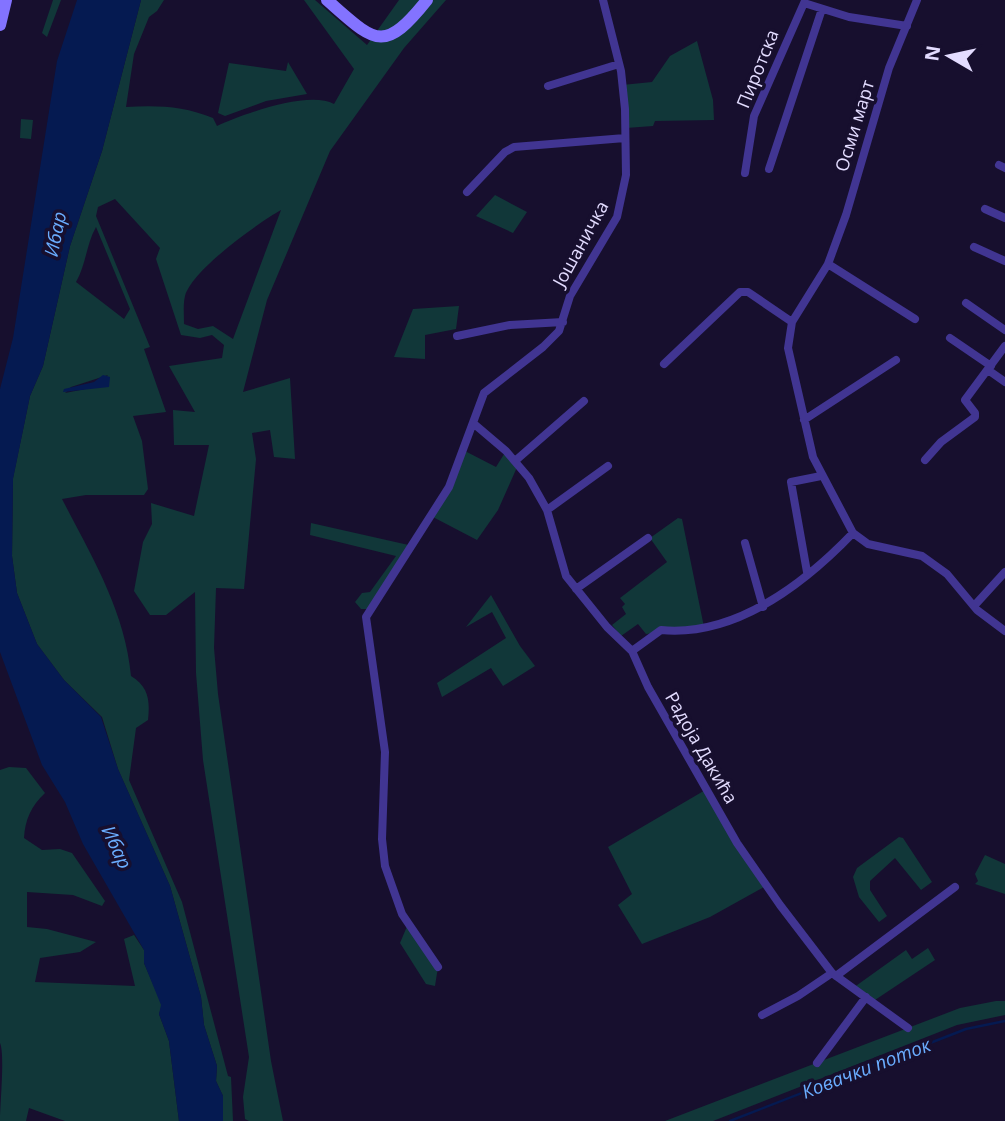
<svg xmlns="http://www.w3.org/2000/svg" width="1005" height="1121" font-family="'Open Sans',sans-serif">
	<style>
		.green { fill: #113739; fill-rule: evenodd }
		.water { fill: #051a51 }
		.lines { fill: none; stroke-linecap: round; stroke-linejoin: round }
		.stream { stroke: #051a51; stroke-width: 2.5 }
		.street { stroke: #413592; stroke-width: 8 }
		.secondary { stroke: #8373ff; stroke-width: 12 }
		.labels { text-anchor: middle; stroke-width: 7; stroke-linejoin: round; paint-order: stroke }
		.street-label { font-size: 18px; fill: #e3dcff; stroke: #170f2e }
		.water-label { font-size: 19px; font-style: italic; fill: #6aadff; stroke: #170f2e }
	</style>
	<rect width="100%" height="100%" fill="#170f2e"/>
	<!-- green -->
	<path class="green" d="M53,0H61L47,37L42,33Z
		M141,0H164L157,11L149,17L134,54L126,107C157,105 184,106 213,118L217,126C243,114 309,90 334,104L354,69L304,0H315L367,45L399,0H446L404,48L330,151L267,300L243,392L290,378L295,459L274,457L270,430L252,433L256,459L244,589L216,588L214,648L218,694L271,1061L283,1121H249L245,1119L243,1097L249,1057L203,760L196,673L195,592L166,615H150L134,591L143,542L152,524L151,503L194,516L209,445H174L173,410L195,412L169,366L222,358L224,345L212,335L200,338L181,335L156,259L160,248L115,199L98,207L96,216L150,347L144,349L166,412L133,416L142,441L148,489L144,495H86L62,499C92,557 125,611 131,676C149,687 150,701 148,720L136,728L129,780L182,902L228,1076L231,1077L233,1121H223V1096L216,1081L217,1066L204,1025L201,997L170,886L118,769L102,717L64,680L37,644L17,593L12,556L13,478L30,396L43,366L70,246L102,151ZM281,210L233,339L213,326L198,329L184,324C184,315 183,304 185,296C192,270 258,223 281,210ZM96,227L130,309L124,319L76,282C86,265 86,245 96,227ZM108,375L96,387L65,393L71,387Z
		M697,41L713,100L714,120L655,121L653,126L626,128L622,85L652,82L670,56Z
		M288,62L307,94L266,101L225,116L218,113L229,63L286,71Z
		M21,119L33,120L31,139L20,138Z
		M495,195L527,212L513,233L476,216Z
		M459,306L456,329L425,335V359L394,357L413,309Z
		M463,450L496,467L506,451L518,465L498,510L477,540L431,516Z
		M678,518L682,519L704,627L646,634L638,624L621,636L612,625L626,614L622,607L625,604L620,598L667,562L650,538Z
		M311,523L413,546L369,609H361L355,602L362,593L370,592L396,556L310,535Z
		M491,595L520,646L535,666L503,686L491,668L442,697L437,683L506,638L492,612L466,627Z
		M9,767L26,768L45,793C31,806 25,820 24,838L42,850L60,849L72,853L105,901L102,906L73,895L27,892V927L47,929L96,942L80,952L40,958L35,982L135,986L124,939L134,935L144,950V963L162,1005L159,1014L169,1041L179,1121H65L29,1108L26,1121H0C0,1104 5,1054 0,1043V770Z
		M707,789L766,886L710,917L642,944L618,905L632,894L608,847Z
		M899,837L903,838L932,882L921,890L895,858L870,881V890L887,916L879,922L859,897L853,877L857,868Z
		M985,855L1005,864V894L975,884L978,881L975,874Z
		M408,924L438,967L435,986L426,984L400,943Z
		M928,948L935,960L872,1002L853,988L906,950L912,959Z
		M996,1001H1005V1015L957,1025L713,1121H665L960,1008Z"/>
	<!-- water -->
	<path class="water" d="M77,0H141L102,151L70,246L43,366L30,396L13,479L12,556L17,593L37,644L64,680L101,717L118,769L170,886L201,997L204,1025L217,1066L216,1081L223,1096V1121H179L169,1041L159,1014L161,1005L144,963V950L83,844L65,802L42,765L0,652V389L13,338L57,61Z
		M103,375L110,377L109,387L63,392L64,389L94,382Z"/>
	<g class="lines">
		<!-- stream -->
		<path class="stream" d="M730,1121L966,1029L1005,1021"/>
		<!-- street -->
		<path class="street" d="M917,0L889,68L846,215L828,264L792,322L788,348L813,457L853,533L868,544L922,556L947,574L977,610L1005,631
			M548,86L619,64
			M999,165L1005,168
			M769,169L822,9
			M745,173L754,116L804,3L849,17L907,26
			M467,192L505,152L514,147L625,138
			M985,209L1005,218
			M974,247L1005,261
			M828,264L915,319
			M966,303L1005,330
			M457,336L510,325L563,322
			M950,338L991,366
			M664,364L740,292H748L792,322
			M988,370L1005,382
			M804,420L896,360
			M473,423L506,451L529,478L547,510L566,576L607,627L632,651L648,687L737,843L780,905L832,973L908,1028
			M925,460L941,442L975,417V413L965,400L1005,346
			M515,461L584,401
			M547,510L608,466
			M745,543L763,607
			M807,572L791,482L821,476
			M576,589L648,538
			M974,606L1005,572
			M632,651L661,630C735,637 804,584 853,533
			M438,967L402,914L385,866L382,839L385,752L366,617L449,487L484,393L543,347L559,331L570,296L617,217L626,175L625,109L621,71L603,0
			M836,976L955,887
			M762,1015L798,996L832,973
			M817,1063L866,997"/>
		<!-- secondary -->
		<path class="secondary" d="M327,0C375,42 383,55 427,0
			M0,25L6,0"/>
	</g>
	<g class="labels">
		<!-- street labels -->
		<g class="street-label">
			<text transform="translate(758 69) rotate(-68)" y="6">Пиротска</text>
			<text transform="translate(855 126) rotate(-73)" y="6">Осми март</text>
			<text transform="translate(581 244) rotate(-61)" y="6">Јошаничка</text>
			<text transform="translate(701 748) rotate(60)" y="6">Радоја Дакића</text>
		</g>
		<!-- water labels -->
		<g class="water-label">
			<text transform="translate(55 234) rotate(-78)" y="7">Ибар</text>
			<text transform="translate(117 847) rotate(65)" y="7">Ибар</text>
			<text transform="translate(866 1068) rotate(-21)" y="7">Ковачки поток</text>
		</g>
	</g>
	<!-- north arrow -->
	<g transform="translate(949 56) rotate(279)" stroke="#170f2e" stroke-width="5" paint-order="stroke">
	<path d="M0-5L12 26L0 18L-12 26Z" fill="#e3dcff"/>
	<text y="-10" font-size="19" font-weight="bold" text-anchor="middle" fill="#e3dcff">N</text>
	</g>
</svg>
